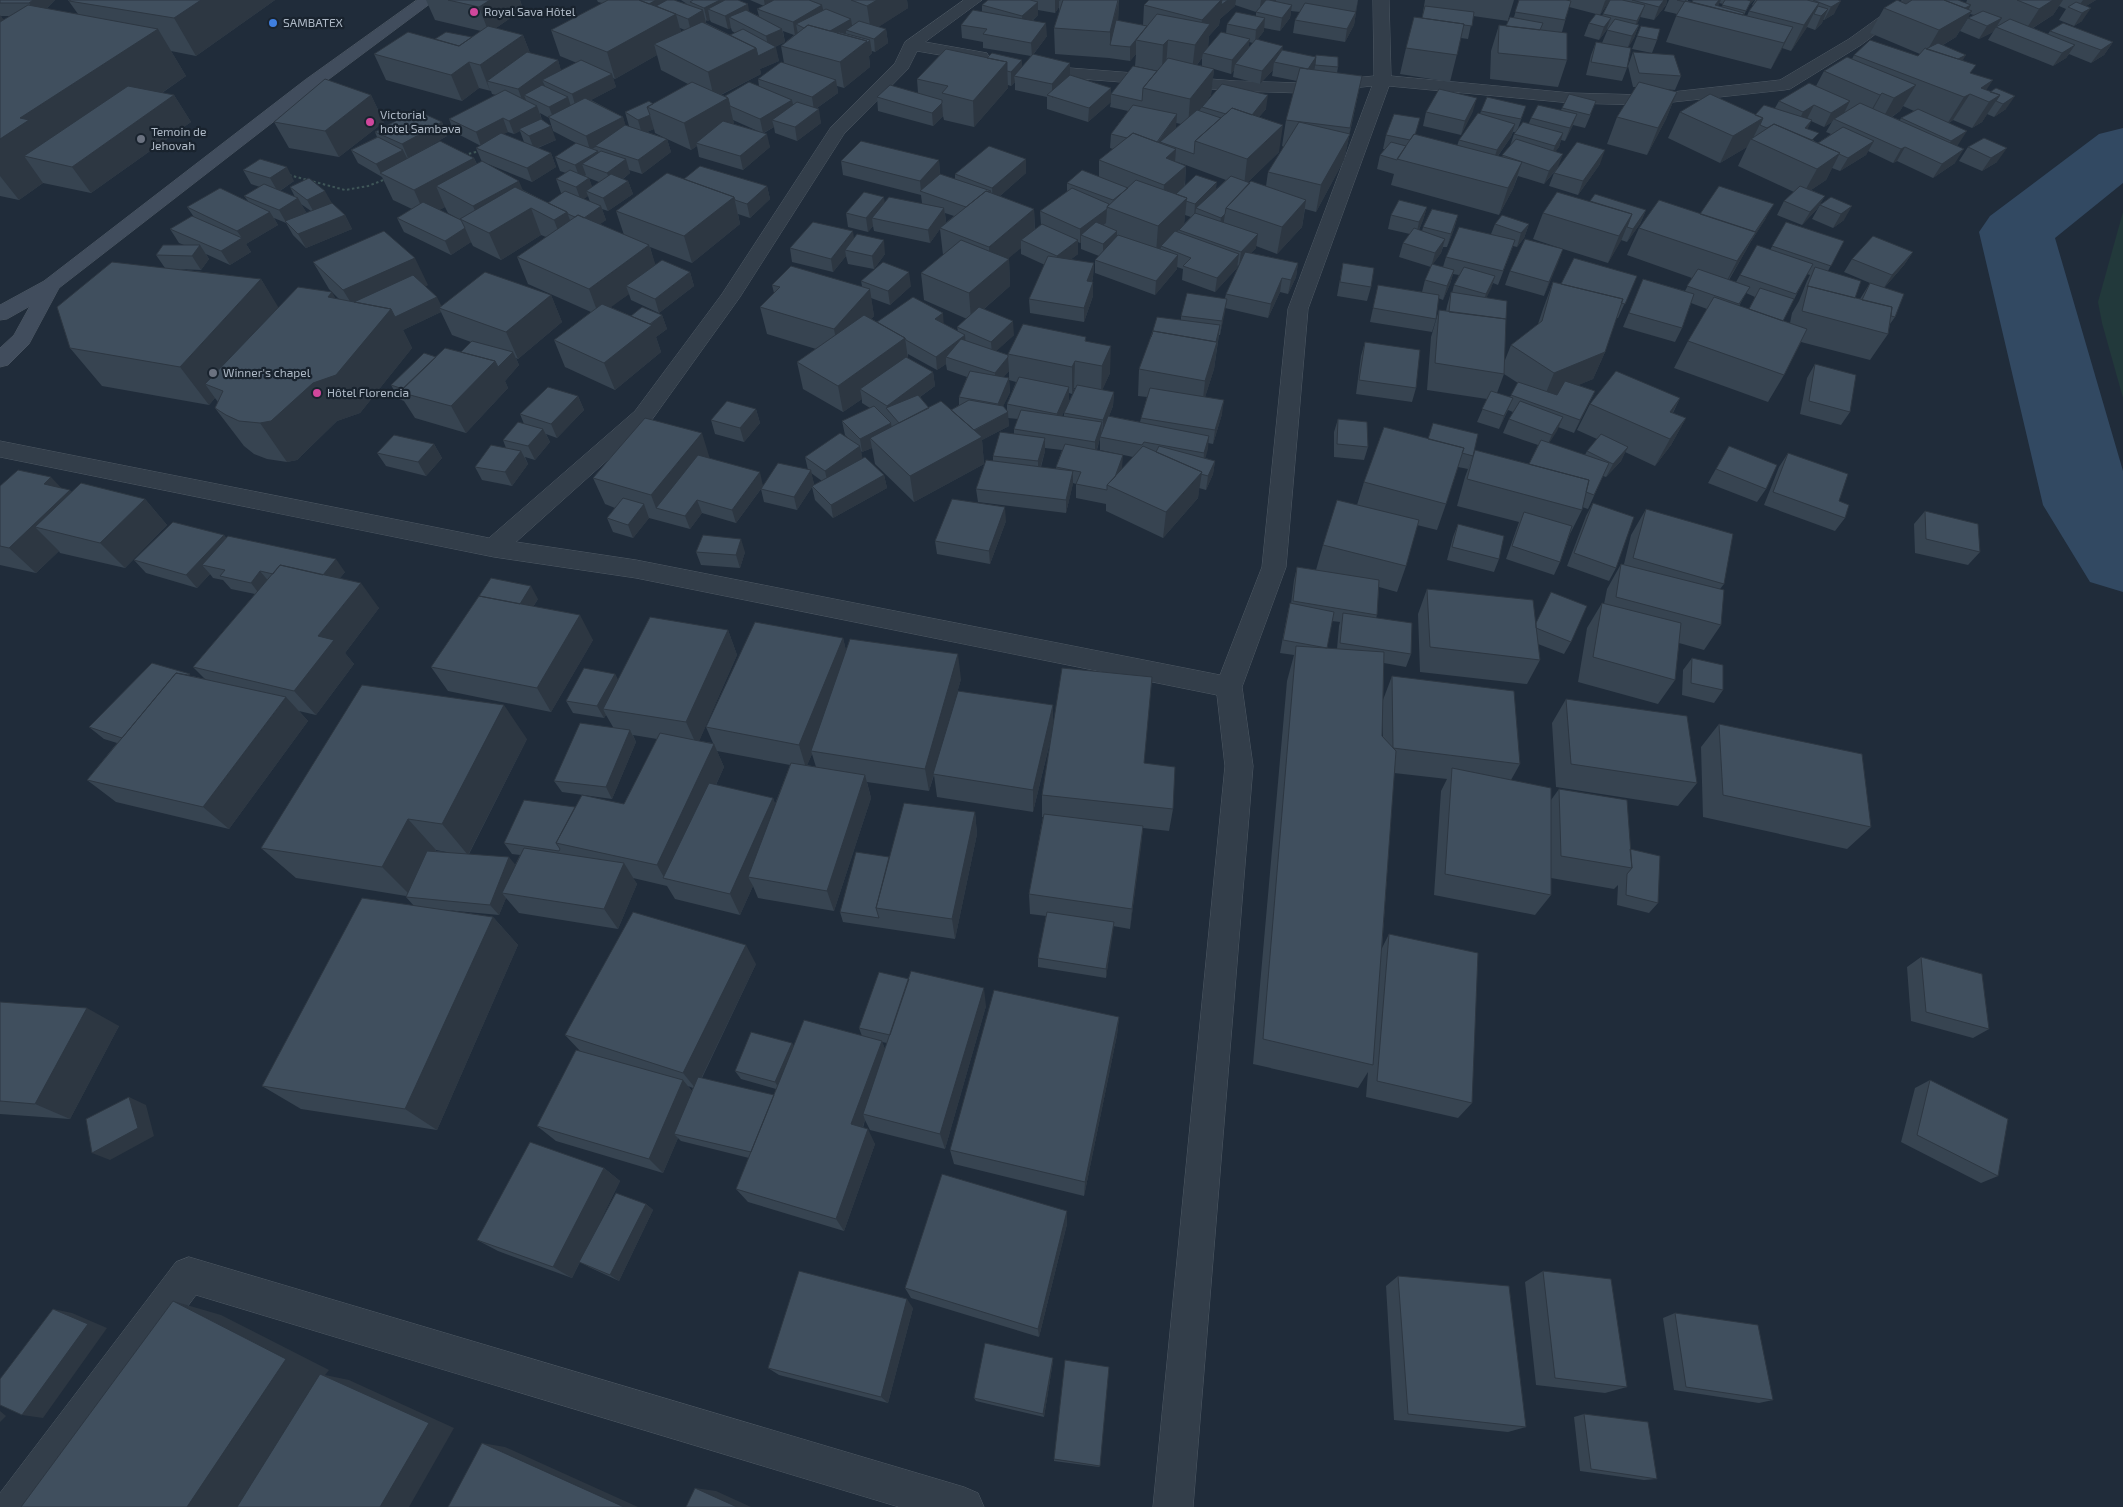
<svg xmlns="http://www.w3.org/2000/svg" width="2123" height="1507" font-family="'Exo 2',sans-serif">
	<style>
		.green { fill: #22393b }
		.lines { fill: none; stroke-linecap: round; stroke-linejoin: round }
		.river { fill: #324962; fill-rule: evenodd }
		.minor-casing { stroke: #4e5964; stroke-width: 1 }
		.secondary-casing { stroke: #4e5964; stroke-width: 1 }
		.path { stroke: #3f5658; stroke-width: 2; stroke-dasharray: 2.5 2.5; stroke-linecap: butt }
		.minor { fill: #333e4a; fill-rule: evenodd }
		.secondary { fill: #414d5d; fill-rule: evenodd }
		.wall { fill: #374451; fill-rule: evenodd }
		.shaded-wall { fill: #2d3742 }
		.building { fill: #404f5e; stroke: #2d3742 }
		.hotel-dot { fill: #d1479c; stroke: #19232e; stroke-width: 2 }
		.shop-dot { fill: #3f7fe0; stroke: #19232e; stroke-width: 2 }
		.worship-dot { fill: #6b7280; stroke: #19232e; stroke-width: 2 }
		.labels { text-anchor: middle; stroke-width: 4.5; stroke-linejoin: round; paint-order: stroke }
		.far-poi-label { font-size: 12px; fill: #aeb9c6; stroke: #19232e; text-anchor: start }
	</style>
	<rect width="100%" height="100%" fill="#202c3a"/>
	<!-- green -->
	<path class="green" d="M2123,212V398L2102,323L2098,302Z"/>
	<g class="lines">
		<!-- river -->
		<path class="river" d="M2123,128V183L2055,238L2123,471V592L2090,582L2043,505L1979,232L1990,216L2099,134Z"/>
		<defs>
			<path id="minor" d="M964,0H982L925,42L987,53L989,57L987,61L981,62L917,51L908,69L844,134L740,297L651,421L516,542L636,560L1220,675L1262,567L1288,309L1372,86L1301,93L1236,91L1070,78L1027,70L1025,66L1027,62L1033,61L1070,68L1236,81L1301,83L1374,76L1373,0H1389L1391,76L1571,93L1645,95L1780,80L1849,39L1903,0H1921L1861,45L1790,89L1784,90L1645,105L1571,103L1389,86L1308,309L1286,567L1242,687L1253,766L1193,1507H1153L1225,766L1217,695L636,578L494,557L0,457V441L489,538L635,411L722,294L831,127L895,63L905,42Z
				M189,1257L964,1487L978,1493L984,1507H899L196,1295L38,1507H0V1493L176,1262Z"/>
			<path id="secondary" d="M417,0H435L317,88L59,288L29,344L8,365L0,367V348L14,335L30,306L7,319L0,320V305L44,281L305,80Z"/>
		</defs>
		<!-- minor casing -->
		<use href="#minor" class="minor-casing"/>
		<!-- secondary casing -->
		<use href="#secondary" class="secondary-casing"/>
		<!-- path -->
		<path class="path" d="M464,155L480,151
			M289,175L345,190L368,186L386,179"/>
		<!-- minor -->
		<use href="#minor" class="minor"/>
		<!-- secondary -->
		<use href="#secondary" class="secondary"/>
	</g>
	<!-- wall -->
	<path class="wall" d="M0,0H55L46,9L78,14L68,0H275L196,56L171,51L186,76L162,93L174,95L191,122L91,193L43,183L19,200L0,196ZM1,16H10L3,20Z
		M426,0H520L523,9L496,28L523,35L530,53L558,60L561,71L577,63L560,56L551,30L602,3L598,2L597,0H674L687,4L681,0H738L749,12L759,16L757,9L764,6L750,0H907L908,8L878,27L886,29L888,43L875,52L872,51V53L869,56L870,67L844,88L837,86L838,93L817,108L821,123L797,141L775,133L774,127L764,133L770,147L743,170L699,157L697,146L691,150L667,139L671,152L642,174L629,170L630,173L623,179L628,181L633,194L608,211L602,209L606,220L600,224L624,235L616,211L684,179L767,186L770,199L750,218L738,214L740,224L692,263L650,247L655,265L690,272L694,286L659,313L631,300L629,294L610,307L631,316L662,315L667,329L656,337L661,352L615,390L565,367L554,340L591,312L528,284L517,257L546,237L541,235L501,260L473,246L471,242L451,255L404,232L397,218L412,209L393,200L382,177L358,163L351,150L377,137L375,132L442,122L447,136L409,158H474L477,164L482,162L476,148L481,146L454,132L449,119L496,95L492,94L491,91L479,88L462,101L386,80L374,54L435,39L472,37L481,31L435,20ZM706,20L707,21L710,20L711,22L728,29L731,28L732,31L735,33L730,35L706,23ZM680,28L685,30L681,32ZM783,31L794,35L781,46L784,63L758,79L759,86L725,96L721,95L761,74L760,69L779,61L775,47L785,42ZM657,55L661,70L688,84L653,104L625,112L629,126L631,127L625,125L623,117L591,100L616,87L613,78L615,79ZM540,113L549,118L553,131L576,143L555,157L560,171L566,173L556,179L561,193L562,194L548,203L523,190L488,164L532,182L556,167L551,153L538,148L556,140L542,120ZM733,120L760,132L734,124ZM654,129L655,133L665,138L647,132ZM520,131L524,142L526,143L503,134L508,132L514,134ZM589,178L599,182L592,187ZM588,196L590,202L583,199ZM445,207L448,213L459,219L439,210Z
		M988,0H1119L1118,21L1143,25L1144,5L1149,0H1358L1354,25L1345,42L1293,33L1295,20L1300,12L1291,11L1290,18L1280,31L1264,28V31L1257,40L1283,50L1314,70L1316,55L1338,67L1337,73L1362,76L1344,160L1316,212L1305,209L1302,227L1277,254L1256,246V248L1251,253L1298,263L1296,277L1288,294L1280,292L1268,318L1225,308L1220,335H1219L1214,369L1205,397L1222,414L1213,444L1208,443L1205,458L1215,461L1213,474L1206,490L1199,488L1198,498L1163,538L1106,511V504L1076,498V484L1073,483L1066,513L978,502L976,489L993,461V456L1014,434V429L1018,419L1008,418L1009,426L982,440L984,464L914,502L875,464L872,448L862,452L861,451L862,459L884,475L887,488L833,518L815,500L812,487L797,510L764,502L761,489L736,523L702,513L690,529L649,518L633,538L613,532L607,518L615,508L605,504L593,478L710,458L763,485L808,470L805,457L848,438L845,435L842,421L870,408L862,403V399L843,412L803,389L797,362L816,349L767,334L760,307L774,293L772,285L862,286L861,281L911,286L890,305L871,298L874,316L871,319L877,322L944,324L958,331L957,327L967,319L924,300L921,273L943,255L940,229L930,243L874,231L873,226L868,232L848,227L846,213L885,202L922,203L921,195L843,175L841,161L939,160L940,174L955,179V174L1026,159V173L1000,196L1034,209L1035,230L1041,225L1040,211L1067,192V183L1099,177V160L1113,149L1110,148L1111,134L1128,111L1110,107L1111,102L1088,122L1047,109V97L1015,90V82L1011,86L1008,85V88L974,127L944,120L943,116L933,126L878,111L877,97L918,93L917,79L987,58L1022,60V67L1031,56L983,48V42L962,38L961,25L982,11V5ZM1235,5L1256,12V16L1227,24L1226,33L1208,47L1209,36L1219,25L1220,19L1235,6ZM1059,7V14L1054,28L1055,54L1109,58L1130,61L1136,54L1135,66L1158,71L1111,93V88L1070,75L1033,55L1047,36L1033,20L1038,15V10L1055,13ZM1249,42L1253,43L1249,48ZM1202,58V66L1197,65ZM1214,69L1231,74L1234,70L1233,77L1260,84L1273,70L1272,76L1297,81L1286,120L1282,146L1284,147L1268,172L1266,186L1248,182L1279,152L1259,117L1266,109L1202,107L1211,95ZM1176,123L1181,124L1175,129L1176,128ZM1175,161L1226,180L1216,189L1185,186L1186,166ZM945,213L954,216L943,225L946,222ZM1185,215L1191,217L1184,224ZM1078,242L1080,243L1081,242V249L1099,256L1095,260V273L1155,295L1177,269V267L1183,269L1182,280L1215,292L1237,268L1238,265L1239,266L1226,294L1225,298L1181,316V320L1139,369L1138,396L1147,397L1141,418L1140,422L1109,416L1113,406L1114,392L1102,390L1110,373L1086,341V337L1008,354V355L996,351L1014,335L984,309L1010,286L1009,259L1008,258L1021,248V254L1045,265L1029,299L1030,313L1084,322L1093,296V282H1092L1093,277L1094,263L1070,260L1078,254ZM908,354L937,370L946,364L947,370L967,377L959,397V405L951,410L929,408L920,397L935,386L933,372L908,358ZM1009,371V378L1003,377ZM1009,380L1016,382L1007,404V411L1003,406L1010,392ZM1074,388H1075L1064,413V416H1062L1069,401V393L1072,394ZM1100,438V450L1133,457L1122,469L1097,450ZM1045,448L1062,450L1056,467V469L1041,467L1045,451ZM811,473L822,481L812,486L814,484Z
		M1425,0H1514L1508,20L1514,17L1519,0H1610L1600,15L1569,7L1562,32L1567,60L1558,87L1490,79L1491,51L1499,25L1506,26L1508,21L1473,16L1468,39L1461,38L1450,82L1400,74L1406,48L1422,18Z
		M1610,0H1667L1666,5L1654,20L1640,17L1637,24L1639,25L1634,38L1628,47L1627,68L1622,81L1586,75L1591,55L1596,42L1602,43L1608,29H1607L1606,31L1599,40L1584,36L1589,23L1602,16Z
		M1669,0H1688V1L1692,2L1693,0H1754L1749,5L1744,15L1747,16L1749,11L1753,5H1752L1755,0H1838L1834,14L1824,20H1823L1822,23L1815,30L1807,27L1791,51L1782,48L1771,69L1666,42L1677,14L1664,11ZM1719,3L1723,4L1722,7L1718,6Z
		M1967,0H2096L2086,6L2082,21L2074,26L2059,20L2066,9L2059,6L2053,15L2033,28L2048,34L2050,31L2113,42L2104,55L2091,63L2069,54L2066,58L2053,66L1988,40L1993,32L1979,39L1960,31L1968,18L1974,15L1970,14L1956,37L1943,45L1963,61L1971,73L1986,90L1990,92L1996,88L2006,109L1994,117L1987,114L1982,122L1972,128L1953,120L1949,123L1958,145L1957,146L1955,163L1933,178L1897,161L1893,163L1868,151L1866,155L1840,171L1832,168L1826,180L1811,190L1825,196L1817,209L1802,225L1777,215L1784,201L1794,192L1738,166L1747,147L1720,163L1668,138L1680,112L1755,115L1775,108L1779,101L1816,86L1824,71L1852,59L1854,55L1918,56L1920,54L1870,33L1884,8L1906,4L1966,3ZM1903,106L1914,111L1901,118L1900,120L1892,117L1900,111ZM1811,121L1824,127L1832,122L1826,132L1831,134L1818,143L1814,141L1807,129Z
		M1641,26L1657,40L1652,53L1632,49Z
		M1633,52L1681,76L1675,90L1663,89L1677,92L1666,119L1647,155L1607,144L1617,117L1636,87H1633L1628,66Z
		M371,95L384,122L339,157L289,148L274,122Z
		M1526,106L1518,128L1529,123L1531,118L1561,110L1562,108L1591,114L1585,128L1573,125L1565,141L1561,140L1559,147L1555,151L1558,167L1600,164L1578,195L1549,186L1554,173L1557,169L1544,184L1518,176L1513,189L1499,215L1391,185L1394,174L1377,169L1380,155L1385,149H1383L1386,135H1416L1457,146L1459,140L1480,114L1481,111ZM1513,132H1516L1514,134L1510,146L1502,157L1498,156L1511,137Z
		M1473,111L1461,135L1423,126L1426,112Z
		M1984,138L1997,162L1982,171L1959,161L1968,147Z
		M243,170L294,181L280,191L295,197L290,187L332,203L345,215L352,229L306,248L293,235L286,223L274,218L278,225L246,244L251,252L230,265L206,254L209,259L201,270L178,269L261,279L278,308L336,299L340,300L329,289L313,262L428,285L425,286L441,306L551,295L562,322L518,359L516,358L519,365L505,381L508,388L466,433L415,418L404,401L399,399L391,385L436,357L461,352L471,342L452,335L441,312L403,330L412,348L360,413L337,421L297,460L287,462L267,459L254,454L244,446L215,408L218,402L215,398L209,405L102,386L70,348L165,268L156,255L184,245L179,243L170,229L194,217L187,207L248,201L244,196L260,187L251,184ZM301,204L311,211L302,215L306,212Z
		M1831,197L1844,220L1833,228L1812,219L1820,205Z
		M1590,201L1646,210L1640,224L1627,242L1621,240L1608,263L1563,249L1544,296L1505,285L1510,271L1560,248L1533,239L1543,213Z
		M1427,207L1423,220L1419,230L1422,231L1423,227L1458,215L1454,229L1447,247H1443L1441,253L1432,265L1443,267L1446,257L1491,234L1495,224H1529L1524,238L1517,247L1513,246L1498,285L1493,283L1486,298L1505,360L1511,345L1538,324L1543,309L1553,282L1561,284L1637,276L1618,318H1616L1605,352L1593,379L1578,385L1595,391L1574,433L1558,427L1549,443L1585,455L1587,451L1597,439L1577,430L1590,404L1680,398L1673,413L1686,418L1671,445L1655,466L1625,452L1621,461L1606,477L1603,476L1588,509L1582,507V510L1570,534L1560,562L1554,575L1506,559L1519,522L1457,506L1465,477L1475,450L1529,464L1538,445L1503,433L1509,419L1513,412L1508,410L1499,429L1477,422L1487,399L1427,390L1431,337L1439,310L1446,311L1447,306L1451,292L1452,293L1454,285L1459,275L1453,274L1450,284L1443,300L1438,298L1436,319L1432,332L1370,322L1378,285L1422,292L1425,280L1431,267L1399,257L1403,243L1410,234L1388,229L1391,215ZM1504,374L1518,383L1510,397L1497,393Z
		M1700,214L1766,218L1750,243L1741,259L1729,280L1736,282L1740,275L1770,250L1786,222L1844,241L1828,271L1855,298L1860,299L1870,283L1844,272L1852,259L1913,252L1904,265L1884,288L1895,317L1890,324L1888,334L1870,360L1801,342L1784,375L1768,402L1674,368L1688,341L1707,309L1691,303L1682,328L1675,342L1623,327L1643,279L1685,291L1692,278L1627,255L1639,228ZM1807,274L1810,275L1807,281L1799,301L1792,313L1790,323L1783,321ZM1746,293L1755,297L1749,309L1739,306Z
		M854,238L885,254L874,269L848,264L846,256L833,272L792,262L790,248Z
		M1343,263L1371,287L1367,301L1337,296Z
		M1365,342L1416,388L1412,402L1356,394L1361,356Z
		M1815,364L1850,412L1841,425L1800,414L1807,378Z
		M578,396L584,410L557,438L546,434L550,442L535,460L525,457L528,464L512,486L482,480L475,467L506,448L503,440L524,424L520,414Z
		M756,409L760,423L744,442L715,434L711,420Z
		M1338,419L1368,447L1364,460L1334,457V432Z
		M1384,427L1473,456L1468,469L1458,467L1446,504L1437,530L1417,525L1406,566L1397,592L1379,587L1377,615L1376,618L1411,654L1406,667L1384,663L1383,700L1392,676L1520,764L1511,780L1551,800L1559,789L1630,849L1658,903L1649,913L1617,905L1618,885L1614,889L1551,878V895L1535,915L1434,895L1441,791L1447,779L1394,773L1382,948L1389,934L1472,1103L1458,1118L1366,1097L1368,1072L1358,1088L1253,1064L1287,681L1294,655L1280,653L1287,616L1290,603L1291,604L1294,580L1297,567L1316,570L1323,545L1357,505L1364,482ZM1332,621L1340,622L1339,626L1337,649L1327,648ZM1383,707V737L1382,736Z
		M434,444L442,458L426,476L386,466L377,453Z
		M1729,446L1766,489L1757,502L1708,483Z
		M1788,453L1839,501L1845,518L1835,531L1764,505L1779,467Z
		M0,486L61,488L72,492L145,499L167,525L125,568L60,553L59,551L36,573L0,565Z
		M1593,503L1616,568L1609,581L1567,566L1586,516Z
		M1646,509L1724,584L1720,589L1721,625L1704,650L1679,643L1675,680L1658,704L1578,682L1587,628L1602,603L1604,604L1607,589L1621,564H1624L1631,535Z
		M1925,511L1980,552L1968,565L1915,553L1914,524Z
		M1006,521L990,564L937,554L935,541Z
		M1458,524L1499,559L1494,572L1447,560L1453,537Z
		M224,535L226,538L345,572L340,578L379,608L345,653L354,664L316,715L299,711L308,721L229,829L116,802L87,780L117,743L104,739L89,727L192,676L205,679L193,667L255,594L231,589L223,580L213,578L210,574L197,588L146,573L134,560Z
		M696,552H745L740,568L701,565Z
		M1427,589L1536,623L1571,642L1564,654L1538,644L1540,660L1527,684L1420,672L1418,614Z
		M538,599L533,607L593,640L551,712L448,691L431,667Z
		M728,630L737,655L699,741L713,743L706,727L843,638L846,651L961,679L939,756L1053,705V725L1144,763L1173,809L1169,831L1143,828L1130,929L1113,926L1106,978L1038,967V958L1046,916L1030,914L1029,894L1043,817H1042V795L1051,738L1033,812L937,797L934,775L929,791L867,782L871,798L834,911L758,898L753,886L740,915L675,899L667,886L633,878L637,884L618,929L519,913L506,898L499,915L446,910L493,917L518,945L437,1130L301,1109L262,1086L414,906L406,897V896L296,878L261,848L527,739L469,854L515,865L520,855L512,854L504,843L575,807L624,804L657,739L633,735L636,742L612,799L562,792L554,781L613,727L606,715L604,718L573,713L566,701L615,674L618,680ZM717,751L790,765L775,804L773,798L716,785L724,767ZM812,754L816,767L807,765ZM436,850L451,853L436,851Z
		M1692,658L1723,690L1714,703L1682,695L1683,670Z
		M1566,699L1697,783L1678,806L1556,787L1552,723Z
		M1719,724L1871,827L1847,849L1703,817L1701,747Z
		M975,812L977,834L955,939L843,922L840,912L889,857Z
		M1921,957L1989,1029L1973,1038L1911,1021L1907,967Z
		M756,964L702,1078L774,1095L776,1089L741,1079L735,1071L792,1043L793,1046L862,1036L859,1028L986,1006L945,1149L870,1130L865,1120L863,1128L875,1144L844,1231L748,1202L736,1189L749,1158L681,1141L678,1138L663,1173L556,1141L537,1126L581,1052L565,1035ZM882,1042L887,1043L885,1049ZM688,1086L693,1088L692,1091Z
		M0,1002L119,1026L70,1119L0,1114Z
		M1119,1017L1117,1035L1084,1196L954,1164L950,1150Z
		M1930,1080L1998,1176L1981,1183L1901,1142L1915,1088Z
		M604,1168L620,1181L582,1258L646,1204L653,1210L619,1281L589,1267L580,1262L572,1278L498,1251L477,1240Z
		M1067,1224L1039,1337L911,1298L905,1288Z
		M1543,1271L1627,1387L1605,1393L1536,1385L1525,1282Z
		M1398,1276L1526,1427L1508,1432L1394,1420L1386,1286Z
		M913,1308L888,1403L779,1375L768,1368Z
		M1675,1313L1773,1400L1759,1403L1674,1390L1663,1318Z
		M1053,1358V1361L1044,1417L976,1401L974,1398Z
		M1584,1414L1657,1479L1644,1480L1580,1471L1574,1417Z
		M1054,1459L1100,1466L1099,1467L1054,1461Z"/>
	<!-- shaded-wall -->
	<path class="shaded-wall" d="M33,0H55L38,16L29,3Z
		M201,0H275L196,56L174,18Z
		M490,0H520L523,9L489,33L479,7Z
		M656,0H674L661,6L641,8Z
		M717,0H726L708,9L710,20L707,21L704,8Z
		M764,0H776L765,6Z
		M877,0H907L908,8L871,32L867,6Z
		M1055,0H1061L1059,1V7L1055,13Z
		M1119,0L1118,25L1110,45V32Z
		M1221,0H1236L1235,6L1220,19L1219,25L1209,36L1208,50L1203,53L1202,58L1192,71L1195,45L1200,38L1202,20Z
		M1261,0H1276V1L1259,13Z
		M1358,0L1354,25L1345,42L1347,29L1355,13Z
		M1606,0H1610L1600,15L1605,1Z
		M1664,0H1667L1666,5L1654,20L1659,7Z
		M1719,0H1721L1717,8L1715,5Z
		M1748,0H1754L1749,5L1740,24L1748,6L1743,11Z
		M2053,0H2063L2053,15L2023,34L2039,9Z
		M2083,0H2096L2078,11L2076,10Z
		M1841,1L1834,14L1824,20L1831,7Z
		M1038,2V15L1022,29V16Z
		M1819,3L1806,29L1791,51L1804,25Z
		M748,4L750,17H729L731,28L728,29L725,16Z
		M822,5L825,18L796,24L798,34L795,36L793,22Z
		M1292,5L1290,18L1280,31L1282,18Z
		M1645,5L1640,18L1632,34L1637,21Z
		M1971,5L1966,14L1972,11L1956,37L1932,51L1928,49L1939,30L1959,12Z
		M2091,8L2082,21L2074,26L2082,13Z
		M1828,9L1822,23L1815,30L1821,16Z
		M703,10L706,23L691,32L688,19Z
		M676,14L683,40L654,44L657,55L615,79L607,52Z
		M0,15L11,30L0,42Z
		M1265,18L1264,31L1255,43L1256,30Z
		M1611,18L1606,31L1599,40L1604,27Z
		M2002,18L1993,32L1979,39L1987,26Z
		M851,19L853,32L846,30V36L822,35Z
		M1046,23L1047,36L1032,56L1031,43Z
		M1639,25L1634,38L1627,50L1632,36Z
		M1793,27L1780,53L1771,69L1784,43Z
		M158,29L186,76L60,163L24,156L43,183L19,200L0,176V139L20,118Z
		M782,29L785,42L769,50L766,36Z
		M886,29L888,43L875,52L874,39Z
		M523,35L533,61L487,81L490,91L480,65Z
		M1250,39L1248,52L1235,64L1234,70L1231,74L1232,60Z
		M870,40L872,53L869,56L870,67L844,88L840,62L867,41Z
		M1136,40V54L1130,61V47Z
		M1168,40L1166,66L1162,72L1163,45Z
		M2113,42L2104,55L2091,63L2101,50Z
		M2075,45L2066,58L2053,66L2062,53Z
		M1283,46L1281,59L1274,62L1273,70L1260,84L1262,71Z
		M776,47L779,61L760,69L761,74L714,98L708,72L756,48Z
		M1966,55L1958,68L1955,61Z
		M1316,57L1314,71L1308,69Z
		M558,60L562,74L542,80L545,86L524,95L526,100L523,102L518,89Z
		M1022,60V73L1014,76L1015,82L1011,86V72Z
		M469,62L479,88L462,101L451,75Z
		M1007,62L1008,88L974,127L973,101Z
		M1070,63V76L1052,98V84Z
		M1214,69L1211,95L1188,126L1190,99Z
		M612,74L616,87L576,108L572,94Z
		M1362,76L1344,160L1316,212L1321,185L1349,135Z
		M836,80L838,93L814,110L812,97Z
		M1993,80L1981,98V88Z
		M1916,85L1900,111L1879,125L1894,98Z
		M1111,88V102L1088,122L1089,108Z
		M1677,92L1666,119L1647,155L1658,128Z
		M1882,93L1867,120L1865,121L1880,95Z
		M1970,94L1953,120L1947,124L1964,97Z
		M174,95L191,122L91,193L72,167Z
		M371,95L384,122L339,157L325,131Z
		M1268,95L1266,109L1246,133L1248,119Z
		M2000,95L1982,122L1972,128L1989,102Z
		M2015,96L2006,109L1994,117L2003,104Z
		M568,97L572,110L554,120L549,107Z
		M728,98L734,124L696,143L697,146L691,150L684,123Z
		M1477,98L1473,111L1461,135L1465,121Z
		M792,100L795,114L772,120L774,127L763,133L760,119Z
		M1850,101L1843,115L1834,119L1832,122L1824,127L1831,113Z
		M942,103L943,116L933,126L932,113Z
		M1814,105L1807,119L1796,126L1803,112Z
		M537,106L542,120L519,129L520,131L514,134L509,121Z
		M819,109L821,123L797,141L795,127Z
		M1177,114L1176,128L1165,143L1160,142V151L1156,145Z
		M1577,114L1572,127L1565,141L1570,128Z
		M650,115L654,129L642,134L638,120Z
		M623,117L627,130L590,150L586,136Z
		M503,118L508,132L481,146L476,132Z
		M1763,118L1752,140L1751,139L1747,147L1720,163L1733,136Z
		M1812,120L1805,134V128Z
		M442,122L447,136L408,158L402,144Z
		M1515,124L1511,137L1492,164L1497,150Z
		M1283,125L1279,152L1244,186L1247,159Z
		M551,126L556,140L534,149L529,136Z
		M1967,131L1958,145L1942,154L1951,141Z
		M1563,133L1559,147L1550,159L1555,146Z
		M767,134L770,147L743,170L740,156Z
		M667,139L671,152L642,174L638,160Z
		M1874,141L1866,155L1840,171L1848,158Z
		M1905,147L1897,161L1893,163L1901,149Z
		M2007,148L1997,162L1982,171L1991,158Z
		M1176,149L1174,176L1166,158Z
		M1964,149L1955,163L1933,178L1942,164Z
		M403,150L410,164L381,173L376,164Z
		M1605,150L1600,164L1578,195L1583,181Z
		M598,151L603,164H582L586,175L580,179L575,165Z
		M551,153L556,167L532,182L527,168Z
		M1840,153L1826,180L1802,196L1817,169Z
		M1563,154L1558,167L1544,184L1549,171Z
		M474,158L485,184L436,186L445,207L426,217L414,190Z
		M626,159L630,173L612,187L607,173Z
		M1026,159V173L993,202L992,188Z
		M939,160L940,174L923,192L921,191L920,181Z
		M1522,162L1513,189L1499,215L1508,188Z
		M1186,166L1184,192L1162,212L1164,185Z
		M287,167L294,181L278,192L270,178Z
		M589,178L594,192L586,191L588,196L581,201L576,187Z
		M519,181L530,207L483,230L473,206Z
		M628,181L633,194L608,211L603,198Z
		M1217,182L1215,196L1196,208L1195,217L1194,218L1195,204Z
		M767,186L770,199L750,218L747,204Z
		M325,191L333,205L315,214L307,200Z
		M1825,196L1817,209L1802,225L1810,212Z
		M734,197L740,224L692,263L684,236Z
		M884,197L886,210L872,218L873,226L868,232L866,218Z
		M298,198L306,212L287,224L279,210Z
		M1187,198L1184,225L1162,247L1161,246V248L1156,253L1158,226Z
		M1306,200L1302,227L1277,254L1282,227Z
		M1774,204L1766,218L1750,243L1741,259L1723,288L1737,261Z
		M601,206L606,220L587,233L582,220Z
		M1852,206L1844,220L1833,228L1841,214Z
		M1427,207L1423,220L1416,236L1419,222Z
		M531,208L541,235L501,260L489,233Z
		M944,208L946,222L941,228H940V229L930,243L928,230Z
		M1034,209L1035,236L1021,240V248L990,274L989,247Z
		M1107,209L1106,223L1087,237L1081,235V242L1080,243V229Z
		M1646,210L1640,224L1627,242L1633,229Z
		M270,212L278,225L246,244L251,252L230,265L221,251L242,238L237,231Z
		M567,212L577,239L564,247L554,220Z
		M1225,214L1223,227L1219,231L1221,218Z
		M1632,214L1621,241L1608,263L1619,236Z
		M345,215L352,229L306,248L298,234Z
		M1458,215L1454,229L1447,247L1451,234Z
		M1529,224L1524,238L1517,247L1521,233Z
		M465,228L471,242L451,255L445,241Z
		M853,231L855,245L845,250L846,256L833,272L831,259Z
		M1117,231V245L1103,257V244Z
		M1258,234L1256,248L1239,266L1241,252Z
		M1445,239L1441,253L1431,267L1435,253Z
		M884,240L885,254L874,269L872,256Z
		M1078,240V254L1057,270V256Z
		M200,245L209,259L201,270L192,256Z
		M649,245L658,272L626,286L629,294L599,316L589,289Z
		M1563,249L1558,263L1544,296L1549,282Z
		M1913,252L1904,265L1883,289L1892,275Z
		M1239,254L1237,268L1215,292L1217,278Z
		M1178,255L1177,269L1155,295L1156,281Z
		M415,258L428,285L363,315L351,303L343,290Z
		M1009,259L1010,286L971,320L969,293Z
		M1094,263L1093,277L1087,295V281Z
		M1298,263L1296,277L1288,294L1291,280Z
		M1454,270L1450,284L1443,300L1447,286Z
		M690,272L694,286L659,313L655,299Z
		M909,272L911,286L890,305L888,291Z
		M1495,276L1491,289L1481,308L1486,294Z
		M1282,278L1280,292L1268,318L1271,304Z
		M261,279L285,318L205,384L215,398L209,405L180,367Z
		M1093,282V296L1084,322V308Z
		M870,289L874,316L839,356L834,329Z
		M332,292L354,331L328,297Z
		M551,295L562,322L518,359L506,332Z
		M437,297L443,309L439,308L441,312L403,330L412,348L360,413L337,421L297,460L287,462L260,423L391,309Z
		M1227,299L1225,312L1220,335L1222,321Z
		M943,313L944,327L935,319Z
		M662,315L667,329L656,337L661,352L615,390L604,363Z
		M1013,321L1014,335L992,355L991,342Z
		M1220,325L1214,369L1202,407L1205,381Z
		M965,335L966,348L946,357V364L937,370L936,357Z
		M905,338L909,365L860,389L862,399L843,412L838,386Z
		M1111,346L1110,373L1101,393L1102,366Z
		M513,352L519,365L505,381L508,388L466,433L451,406L495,361Z
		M1605,352L1593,379L1543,400L1554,373Z
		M1008,357L1009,371L995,387V373Z
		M1075,361L1074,388L1072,394V367Z
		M933,372L935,386L893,416L888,411L887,406Z
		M1009,378L1010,392L998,417V404Z
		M1069,387V401L1057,427V414Z
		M1595,391L1589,404L1574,433L1580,420Z
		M1114,392L1113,406L1102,434L1103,420Z
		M578,396L584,410L557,438L551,424Z
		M1513,398L1507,411L1499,429L1504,416Z
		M1680,398L1666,425L1670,412Z
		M1224,400L1222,414L1213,444L1215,430Z
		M756,409L760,423L744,442L740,428Z
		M1008,412L1009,426L982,440L984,464L914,502L910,476L970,433Z
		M1563,417L1557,431L1546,448L1552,435Z
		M1686,418L1671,445L1655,466L1670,439Z
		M1102,422L1101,435L1095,455V442Z
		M891,423L893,436L870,438L872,448L862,452L860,439Z
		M543,429L550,442L535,460L528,446Z
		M702,433L710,459L656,508L651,495Z
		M1209,436L1208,449L1203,467L1204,453Z
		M1045,438V451L1038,475V461Z
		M434,444L442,458L426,476L418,462Z
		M860,446L863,460L828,484L825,471Z
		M1628,447L1621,461L1606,477L1613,464Z
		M521,451L528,464L512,486L505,472Z
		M1123,455L1122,469L1111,487Z
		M1215,461L1213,474L1206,490L1208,476Z
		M811,470L814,484L797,510L794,497Z
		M1073,471V484L1066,513V500Z
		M760,472L763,486L736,523L732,510Z
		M1202,472L1198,498L1163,538L1166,512Z
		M884,475L887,488L833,518L831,505Z
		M51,477L66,493L70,490L94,516L35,527L59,551L36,573L9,548L44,484Z
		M145,499L167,525L125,568L100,543Z
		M697,500L702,513L690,529L685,516Z
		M644,504L649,518L633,538L628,525Z
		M1005,507L1006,521L990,564L989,551Z
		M224,535L235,548L202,565L210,574L197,588L186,575Z
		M741,539L745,552L740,568L736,555Z
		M336,559L345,572L325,596L315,583Z
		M260,571L271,584L261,596L251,583Z
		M361,583L379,608L345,653L354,664L316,715L294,691L318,636Z
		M531,586L538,599L525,619L518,607Z
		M580,615L593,640L551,712L537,688Z
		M728,630L737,655L697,746L686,722Z
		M843,638L849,662L811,751L812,754L806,768L799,745Z
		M958,654L961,679L929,791L925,769Z
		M615,674L621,686L603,709L606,715L604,718L597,706Z
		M286,697L308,721L229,829L203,807Z
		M504,705L527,739L468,855L442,824Z
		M1053,705V729L1033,812V790Z
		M630,730L636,742L612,799L606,787Z
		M714,744L724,767L672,880L665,879L657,865Z
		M865,775L871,798L834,911L827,891Z
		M773,798L782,820L748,877L753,886L740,915L730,894Z
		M975,812L977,834L955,939L952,919Z
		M408,819L436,850L412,897L382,867Z
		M1143,826L1141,848L1130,929L1132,909Z
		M509,857L518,868L502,893L506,898L499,915L490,905Z
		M624,863L637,884L618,929L604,909Z
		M493,917L518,945L437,1130L405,1109Z
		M1114,922L1113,932L1106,978V969Z
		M746,945L756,964L696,1089L683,1073Z
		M984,988L986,1006L945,1149L940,1134Z
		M87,1008L119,1026L70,1119L35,1104Z
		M1119,1017L1117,1035L1084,1196L1085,1182Z
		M882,1041L888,1058L863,1114L865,1120L858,1139L851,1124Z
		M792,1043L796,1052L780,1090L775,1082Z
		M683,1080L696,1096L674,1134L678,1138L663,1173L649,1159Z
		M129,1097L146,1105L154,1136L110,1160L92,1153Z
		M868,1129L875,1144L844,1231L836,1219Z
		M604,1168L620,1181L572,1278L553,1267Z
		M646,1204L653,1210L619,1281L610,1275Z
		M1067,1211V1224L1039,1337L1038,1329Z
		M907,1299L913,1308L888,1403L881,1397Z
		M173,1301L221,1315L329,1370L325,1375L349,1380L454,1428L409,1507H187Z
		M53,1309L72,1313L107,1328L43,1418L22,1415Z
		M1053,1358V1361L1044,1417L1043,1414Z
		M0,1411L6,1416L0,1422Z
		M482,1443L505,1447L638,1507H624Z
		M695,1488L716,1491L751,1507H737Z"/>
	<!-- building -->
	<path class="building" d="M0,0H33L29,3H0Z
		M71,0H201L174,18L69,1Z
		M448,0H490L479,7Z
		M608,0H639L676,14L607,52L551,30Z
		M639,0H656L649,4Z
		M667,0H674L703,10L688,19L656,6Z
		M693,0H720L704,8L690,2Z
		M725,0H738L748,4L725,16L708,9Z
		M774,0H809L822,5L793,22L757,9Z
		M851,0H877L867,6Z
		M988,0H1030L1038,2L1022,16L982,5Z
		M1063,0H1118L1110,32L1054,28Z
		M1149,0H1221L1202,20L1144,5Z
		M1222,0H1228L1221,5Z
		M1266,0H1269L1292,5L1282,18L1256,12Z
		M1519,0H1566L1571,1L1565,20L1515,12Z
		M1610,0H1622L1645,5L1637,21L1603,14Z
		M1632,0H1664L1659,7Z
		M1677,0H1686L1685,2Z
		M1693,0H1719L1715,5L1744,13L1743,15L1692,2Z
		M1725,0H1747L1751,1L1746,11L1722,5Z
		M1757,0H1807L1819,3L1804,25L1749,11Z
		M1813,0H1838L1841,1L1831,7Z
		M1897,0L1906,4L1912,0H1944L1972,11L1939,30L1884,8Z
		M1944,0H1958L1971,5L1965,8Z
		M2017,0H2053L2039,9Z
		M1685,1L1793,27L1784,43L1676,16Z
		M2076,2L2091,8L2082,13L2068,7Z
		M1305,3L1356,12L1347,29L1295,20Z
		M28,5L158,29L20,118L29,120L0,139V22Z
		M1425,6L1474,12L1472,26L1464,25V24L1422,18Z
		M1818,6L1828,9L1821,16L1814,14Z
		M826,9L851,19L830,31L808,25L804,28L796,24Z
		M746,10L782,29L766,36L729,17Z
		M973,10L1046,23L1031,43L983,34L987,29L961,25Z
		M1983,11L2002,18L1987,26L1968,18Z
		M1236,12L1265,18L1256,30L1227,24Z
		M1157,14L1210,24L1195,45L1168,40L1163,45L1136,40Z
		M1596,14L1611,18L1604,27L1589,23Z
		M1414,17L1464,24L1457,55L1406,48Z
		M1510,17L1543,23L1540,30L1506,26Z
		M1615,19L1639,25L1632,36L1607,30Z
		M2010,19L2075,45L2062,53L1996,27Z
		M1116,20L1147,26L1130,47L1110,45Z
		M859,21L886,29L874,39L846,30Z
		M702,22L756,48L708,72L654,44Z
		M2063,23L2113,42L2101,50L2050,31Z
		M808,25L867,41L840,62L781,46Z
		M1499,25L1567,33V60L1498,53Z
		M488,26L523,35L480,65L469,62L451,75L374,54L408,32L459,46Z
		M1641,26L1660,29L1657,40L1637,36Z
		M743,29L776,47L758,56L756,48L730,35Z
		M446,32L472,37L459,46L435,39Z
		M839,32L870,40L867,43V41L837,33Z
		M1221,32L1250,39L1232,60L1203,53Z
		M1256,39L1283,46L1262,71L1235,64Z
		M1870,40L1918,56L1925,48L1976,65L1970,73L1993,80L1981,88L2000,95L1989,102L1970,94L1964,97L1854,55Z
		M1596,42L1631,48L1627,68L1591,62Z
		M1938,43L1966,55L1958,59L1926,49Z
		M946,49L1007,62L973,101L942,93L948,86L917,79Z
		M1282,50L1316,57L1308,69L1274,62Z
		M527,52L558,60L518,89L487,81Z
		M1633,52L1674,55L1681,76L1639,73Z
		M992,53L1022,60L1011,72L1007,71V62L987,58Z
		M1033,54L1070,63L1052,84L1014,76Z
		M1316,55L1338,57V67L1315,65Z
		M1847,57L1916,85L1894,98L1882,93L1880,95L1824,71Z
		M1168,58L1214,69L1190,99L1143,88Z
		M581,60L612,74L572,94L542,80Z
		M781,62L836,80L812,97L758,79Z
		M1133,66L1157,71L1143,88L1142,101L1111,94Z
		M1300,68L1362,76L1350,128L1286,120Z
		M1070,75L1111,88L1089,108L1047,95Z
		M325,79L371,95L325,131L274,122Z
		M692,82L728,98L684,123L647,107Z
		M749,82L792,100L760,119L730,106L728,98L725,96Z
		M1639,82L1677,92L1658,128L1617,117Z
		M1809,83L1850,101L1831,113L1814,105L1803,112L1779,101Z
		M1222,84L1268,95L1252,115L1232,108L1226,114L1202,107Z
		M542,85L568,97L549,107L524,95Z
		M890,85L942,100V103L932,113L877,97Z
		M128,86L174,95L72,167L24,156Z
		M1996,88L2015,96L2003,104L1996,101L2000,95L1990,92Z
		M1439,89L1477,98L1465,121L1426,112Z
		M505,90L537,106L509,121L503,118L476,132L449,119Z
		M1569,94L1596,101L1590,115L1562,108Z
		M1710,94L1763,118L1733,136L1680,112Z
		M1487,97L1526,106L1521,119L1481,111Z
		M585,98L623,117L586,136L548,117Z
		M649,101L653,104L647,107L650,115L638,120L625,112Z
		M797,102L819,109L795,127L772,120Z
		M1860,103L1964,149L1942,164L1905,147L1901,149L1834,119Z
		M1133,105L1177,114L1157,142L1133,133L1127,138L1111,134Z
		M1538,105L1577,114L1570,128L1531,118Z
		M1764,105L1812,120L1805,128L1819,133L1812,140L1774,124L1767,128L1760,125L1763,118L1755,115Z
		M1232,108L1283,125L1247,159L1195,141Z
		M1918,109L1967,131L1951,141L1901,118Z
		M416,110L442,122L402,144L375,132Z
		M1197,110L1221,118L1195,141L1194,154L1160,142Z
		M1478,113L1515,124L1497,150L1459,140Z
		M1394,114L1420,118L1415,135L1414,134L1410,140L1386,135Z
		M541,119L551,126L529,136L519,129Z
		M723,121L767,134L740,156L696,143Z
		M1299,122L1350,134L1321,185L1268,172Z
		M1523,122L1563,133L1555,146L1514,134Z
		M1774,124L1840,153L1817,169L1751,139Z
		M625,125L667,139L638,160L595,146Z
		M1843,127L1874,141L1848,158L1839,154L1840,153L1818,143Z
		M501,133L551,153L527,168L476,148Z
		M1133,133L1176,149L1166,158L1186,166L1164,185L1099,160Z
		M1414,134L1522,162L1508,188L1397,159Z
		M378,137L403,150L376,164L351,150Z
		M1984,138L2007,148L1991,158L1968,147Z
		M1516,139L1563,154L1549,171L1502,155Z
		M440,141L474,158L414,190L380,173Z
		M861,141L939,160L920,181L841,161Z
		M1391,142L1406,146L1397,160L1380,155Z
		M1577,142L1605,150L1583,181L1554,173Z
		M576,143L598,151L575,165L555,157Z
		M989,146L1026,159L992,188L955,174Z
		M601,151L626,159L607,173L582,164Z
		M260,159L287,167L270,178L243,170Z
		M482,161L519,181L473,206L436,186Z
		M700,166L767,186L747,204L735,200L734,197L684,179Z
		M570,170L589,178L576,187L556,179Z
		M1082,170L1128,188L1113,200L1067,183Z
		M667,173L734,197L684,236L616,211Z
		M611,174L628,181L603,198L586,191Z
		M940,174L991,191L990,192L986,191L966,207L920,191Z
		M1196,175L1217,182L1195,204L1186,201L1187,198L1176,194Z
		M1231,176L1250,183L1226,208L1225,214L1221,218L1196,208Z
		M309,178L325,191L307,200L290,187Z
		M1136,180L1187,198L1158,226L1107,207Z
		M1251,181L1306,200L1282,227L1226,208Z
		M264,184L298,198L279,210L244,196Z
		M1719,186L1774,204L1755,232L1700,214Z
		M1800,186L1825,196L1810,212L1784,201Z
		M515,187L567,212L554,220L531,208L489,233L460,219Z
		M220,188L270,212L237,231L187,207Z
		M1072,188L1109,204L1107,207V209L1080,229L1040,211Z
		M565,191L601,206L584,218L578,215L575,217L568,214L567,212L548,203Z
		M986,191L1034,209L989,247L940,228Z
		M864,192L884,197L866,218L846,213Z
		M1557,192L1632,214L1619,236L1543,213Z
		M1595,194L1646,210L1633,229L1627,227L1632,214L1590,201Z
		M889,197L944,208L928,230L872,218Z
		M1831,197L1852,206L1841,214L1820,205Z
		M1399,200L1427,207L1419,222L1391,215Z
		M1659,200L1756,232L1737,261L1639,228Z
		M423,202L461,220L465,228L445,241L397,218Z
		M332,203L345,215L298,234L285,221Z
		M1432,209L1458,215L1451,234L1423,227Z
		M1195,213L1258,234L1241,252L1179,230Z
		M578,215L649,245L589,289L517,257Z
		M1502,215L1529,224L1521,233L1495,224Z
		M192,216L242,238L221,251L170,229Z
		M813,222L853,231L831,259L790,248Z
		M1096,222L1117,231L1103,244L1081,235Z
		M1786,222L1844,241L1831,266L1772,246Z
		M1042,224L1078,240L1057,256L1021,240Z
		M1459,227L1515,240L1503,271L1446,257Z
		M1414,228L1445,239L1435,253L1403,243Z
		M384,231L415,258L343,290L313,262Z
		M1175,231L1239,254L1217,278L1183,266L1191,258L1161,246Z
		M857,234L884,240L872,256L845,250Z
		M1118,235L1178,255L1156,281L1095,260Z
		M1873,236L1913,252L1892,275L1852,259Z
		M1525,239L1563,249L1549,282L1510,271Z
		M961,240L1009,259L969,293L921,273Z
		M163,245H200L192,256L156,255Z
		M1757,245L1813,264L1796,294L1740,275Z
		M1245,252L1298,263L1291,280L1282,278L1271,304L1226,294Z
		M1048,256L1094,263L1087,281L1093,282L1084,308L1029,299Z
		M1574,258L1637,276L1625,304L1621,303L1623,299L1561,284Z
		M662,260L690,272L655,299L626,286Z
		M112,262L261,279L180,367L70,348L57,307Z
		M883,262L909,272L888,291L861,281Z
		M1343,263L1374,268L1371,287L1340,282Z
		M1432,264L1454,270L1447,286L1425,280Z
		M791,266L870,289L834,329L760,307L780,287L772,285Z
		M1464,267L1495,276L1486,294L1454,285Z
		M1815,267L1861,281L1855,298L1808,286V287H1807Z
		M1698,269L1750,287L1739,304L1687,286Z
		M485,272L551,295L506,332L439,308Z
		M413,275L437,297L395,317L391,309L354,302Z
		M1643,279L1694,294L1682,328L1629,313Z
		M1553,282L1623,299L1605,352L1554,373L1511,345L1542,321Z
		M1870,283L1904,294L1895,317L1891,316L1892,307L1862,300Z
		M1378,285L1439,295L1436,319L1373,308Z
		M1808,286L1892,307L1888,334L1802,311Z
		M298,287L332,292L328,297L391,309L336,375L313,383L271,421L260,423L239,421L226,415L215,408L223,391L205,384Z
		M1760,288L1794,299L1783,321L1749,309Z
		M1451,292L1507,301L1506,319L1449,312Z
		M1187,293L1227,299L1222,321L1181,316Z
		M913,297L943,313L935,319L965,335L936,357L906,340L905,338L877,322Z
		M1714,297L1807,329L1784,375L1688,341Z
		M602,304L652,325L604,363L554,340Z
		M642,307L662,315L650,324L631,316Z
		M979,307L1013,321L991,342L957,327Z
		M1439,310L1506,319L1504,374L1435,363Z
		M864,315L905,338L838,386L797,362Z
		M1157,317L1220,325L1216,342L1153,331L1151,337Z
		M1023,324L1086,337L1085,341L1111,346L1102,366L1075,361L1072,367L1008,354Z
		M1153,331L1217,342L1205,381L1139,369Z
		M961,339L1008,355V357L995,373L946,357Z
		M472,341L513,352L498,367L495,361L461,352Z
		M1365,342L1420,350L1416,388L1359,380Z
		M445,348L495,361L451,406L399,392Z
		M424,353L436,357L403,389L391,385Z
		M906,357L933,372L887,406L860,389Z
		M1815,364L1856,375L1850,412L1809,401Z
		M970,371L1009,378L998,404L959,397Z
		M1616,371L1680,398L1670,412L1686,418L1670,439L1590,404Z
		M1019,377L1069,387L1057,414L1007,404Z
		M1565,381L1595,391L1580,420L1511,395L1518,382L1557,395Z
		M1077,385L1114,392L1103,420L1064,413Z
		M548,387L578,396L551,424L520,414Z
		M1150,388L1224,400L1215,430L1141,418Z
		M1491,391L1513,398L1504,416L1482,409Z
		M918,395L929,408L899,423L886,408Z
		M969,400L1003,406L1008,412L974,430L951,410Z
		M727,401L756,409L740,428L711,420Z
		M941,401L982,437L910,476L870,438Z
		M1520,401L1563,417L1552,435L1509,419Z
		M874,406L891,423L860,439L842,421Z
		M1021,410L1102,422L1095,442L1014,429Z
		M1108,416L1209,436L1204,453L1144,442L1142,445L1100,437Z
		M645,418L702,433L651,495L593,478Z
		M1338,419L1367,422L1368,447L1337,444Z
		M518,422L543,429L528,446L503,440Z
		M1433,423L1478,434L1473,456L1462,453L1464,448L1428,439Z
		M1384,427L1464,448L1446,504L1364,482Z
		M1000,432L1045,438L1038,461L993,456Z
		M840,433L860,446L825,471L805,457Z
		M1601,434L1628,447L1613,464L1587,451Z
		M394,435L434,444L418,462L377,453Z
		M1541,440L1609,463L1594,495L1586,492L1589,480L1529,464Z
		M1065,444L1123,455L1115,477L1107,485V490L1076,484L1081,472L1056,467Z
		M491,445L521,451L505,472L475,467Z
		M1143,446L1202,472L1166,512L1107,485Z
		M1159,446L1215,461L1208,476L1201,474L1202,472L1156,452Z
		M1729,446L1777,465L1766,489L1716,469Z
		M1475,450L1589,480L1582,510L1467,479Z
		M1788,453L1848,474L1839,501L1849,505L1845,518L1773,492Z
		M698,455L760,472L732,510L697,500L685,516L656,508Z
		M865,457L884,475L831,505L812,486Z
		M986,460L1073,471L1066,500L976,489Z
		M778,463L811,470L794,497L761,489Z
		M18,470L51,477L44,484L70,490L9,548L0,546V486Z
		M81,483L145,499L100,543L35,527Z
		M623,498L644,504L628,525L607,518Z
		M952,499L1005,507L989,551L935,541Z
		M1337,500L1419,520L1406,566L1323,545Z
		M1593,503L1634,517L1616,568L1574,553Z
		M1646,509L1733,534L1724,584L1633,558Z
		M1925,511L1978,524L1980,552L1926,539Z
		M1524,512L1572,526L1560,562L1512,546Z
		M173,522L224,535L186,575L134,560Z
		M1458,524L1504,536L1499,559L1452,547Z
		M703,535L741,539L736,555L696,552Z
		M228,536L336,559L323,575L280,565L273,574L260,571L251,583L220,576L225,570L202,565Z
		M1621,564L1724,590L1721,625L1616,597Z
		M280,565L361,583L318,636L334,640L294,691L193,667Z
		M1297,567L1379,580L1377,615L1293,601Z
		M491,578L531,586L520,604L479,596Z
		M1427,589L1533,600L1540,660L1430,647Z
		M1551,592L1587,606L1571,642L1536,628V623Z
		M479,596L580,615L537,688L431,667Z
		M1290,603L1334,612L1327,648L1283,640Z
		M1602,603L1681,623L1675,680L1593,657Z
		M1343,613L1412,623L1411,654L1340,643Z
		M650,617L728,630L686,722L603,709Z
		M755,622L843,638L799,745L706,727Z
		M850,639L958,654L925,769L811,751Z
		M1296,646L1384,652L1382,736L1396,751L1373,1065L1263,1039Z
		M1692,658L1723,665V690L1691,683Z
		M152,663L190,674L188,675L176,673L122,738L89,727Z
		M584,668L615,674L597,706L566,701Z
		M1062,668L1152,677L1144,763L1175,767L1173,809L1042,795Z
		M176,673L286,697L203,807L87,780Z
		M1392,676L1514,691L1520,764L1393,748Z
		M362,685L504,705L442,824L408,819L382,867L261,848Z
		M958,691L1053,705L1033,790L933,774Z
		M1566,699L1687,716L1697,783L1571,764Z
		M580,723L630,730L606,787L554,781Z
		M1719,724L1862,754L1871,827L1723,795Z
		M660,733L714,744L657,865L556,843L582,795L624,804Z
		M791,763L865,775L827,891L748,877Z
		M1452,768L1551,788V895L1445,874Z
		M709,783L773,798L730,894L663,878Z
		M1559,789L1627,800L1632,868L1561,856Z
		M524,800L575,807L556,843L560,849L559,851L504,843Z
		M904,803L975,812L952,919L876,908Z
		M1044,814L1143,826L1132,909L1029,894Z
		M524,848L624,863L604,909L502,893Z
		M1630,849L1660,856L1658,903L1626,895L1627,874L1632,868Z
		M427,851L509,857L490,905L406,897Z
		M856,852L889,857L876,908L879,918L840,912Z
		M362,898L493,917L405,1109L262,1086Z
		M633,912L746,945L683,1073L565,1035Z
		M1047,912L1114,922L1106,969L1038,958Z
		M1389,934L1478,953L1472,1103L1377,1081Z
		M1921,957L1982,974L1989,1029L1926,1012Z
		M911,971L984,988L940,1134L863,1114Z
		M879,972L909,979L890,1035L859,1028Z
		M994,990L1119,1017L1085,1182L950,1150Z
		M0,1002L87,1008L35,1104L0,1101Z
		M804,1020L882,1041L851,1124L868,1129L836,1219L736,1189Z
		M751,1032L792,1043L775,1082L735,1071Z
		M576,1050L683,1080L649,1159L537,1126Z
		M698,1077L774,1095L751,1152L674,1134Z
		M1930,1080L2008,1119L1998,1176L1917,1135Z
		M129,1097L138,1128L92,1153L86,1119Z
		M530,1142L604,1168L553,1267L477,1240Z
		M942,1174L1067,1211L1038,1329L905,1288Z
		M616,1193L646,1204L610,1275L579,1262Z
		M799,1271L907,1299L881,1397L768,1368Z
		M1543,1271L1611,1279L1627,1387L1555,1378Z
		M1398,1276L1509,1286L1526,1427L1408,1414Z
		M173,1301L286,1359L187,1507H21Z
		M53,1309L88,1324L22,1415L0,1405V1379Z
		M1675,1313L1758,1325L1773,1400L1686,1387Z
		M985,1343L1053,1358L1043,1414L974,1398Z
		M1065,1360L1109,1367L1100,1466L1054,1459Z
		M320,1374L429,1423L380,1507H237Z
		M1584,1414L1648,1422L1657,1479L1591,1469Z
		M482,1443L624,1507H448Z
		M695,1488L737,1507H686Z"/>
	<!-- markers -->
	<g class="hotel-dot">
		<circle cx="474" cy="12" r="5"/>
		<circle cx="370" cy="122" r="5"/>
		<circle cx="317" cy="393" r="5"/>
	</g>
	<circle class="shop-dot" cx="273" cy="23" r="5"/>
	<g class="worship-dot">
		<circle cx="141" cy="139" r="5"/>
		<circle cx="213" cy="373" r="5"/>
	</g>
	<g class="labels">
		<!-- far-poi labels -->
		<g class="far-poi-label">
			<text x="484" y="16">Royal Sava Hôtel</text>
			<text x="283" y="27">SAMBATEX</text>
			<text x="380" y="119">Victorial<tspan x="380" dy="14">hotel Sambava</tspan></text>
			<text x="151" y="136">Temoin de<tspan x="151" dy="14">Jehovah</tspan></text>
			<text x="223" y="377">Winner's chapel</text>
			<text x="327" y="397">Hôtel Florencia</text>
		</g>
	</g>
</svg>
